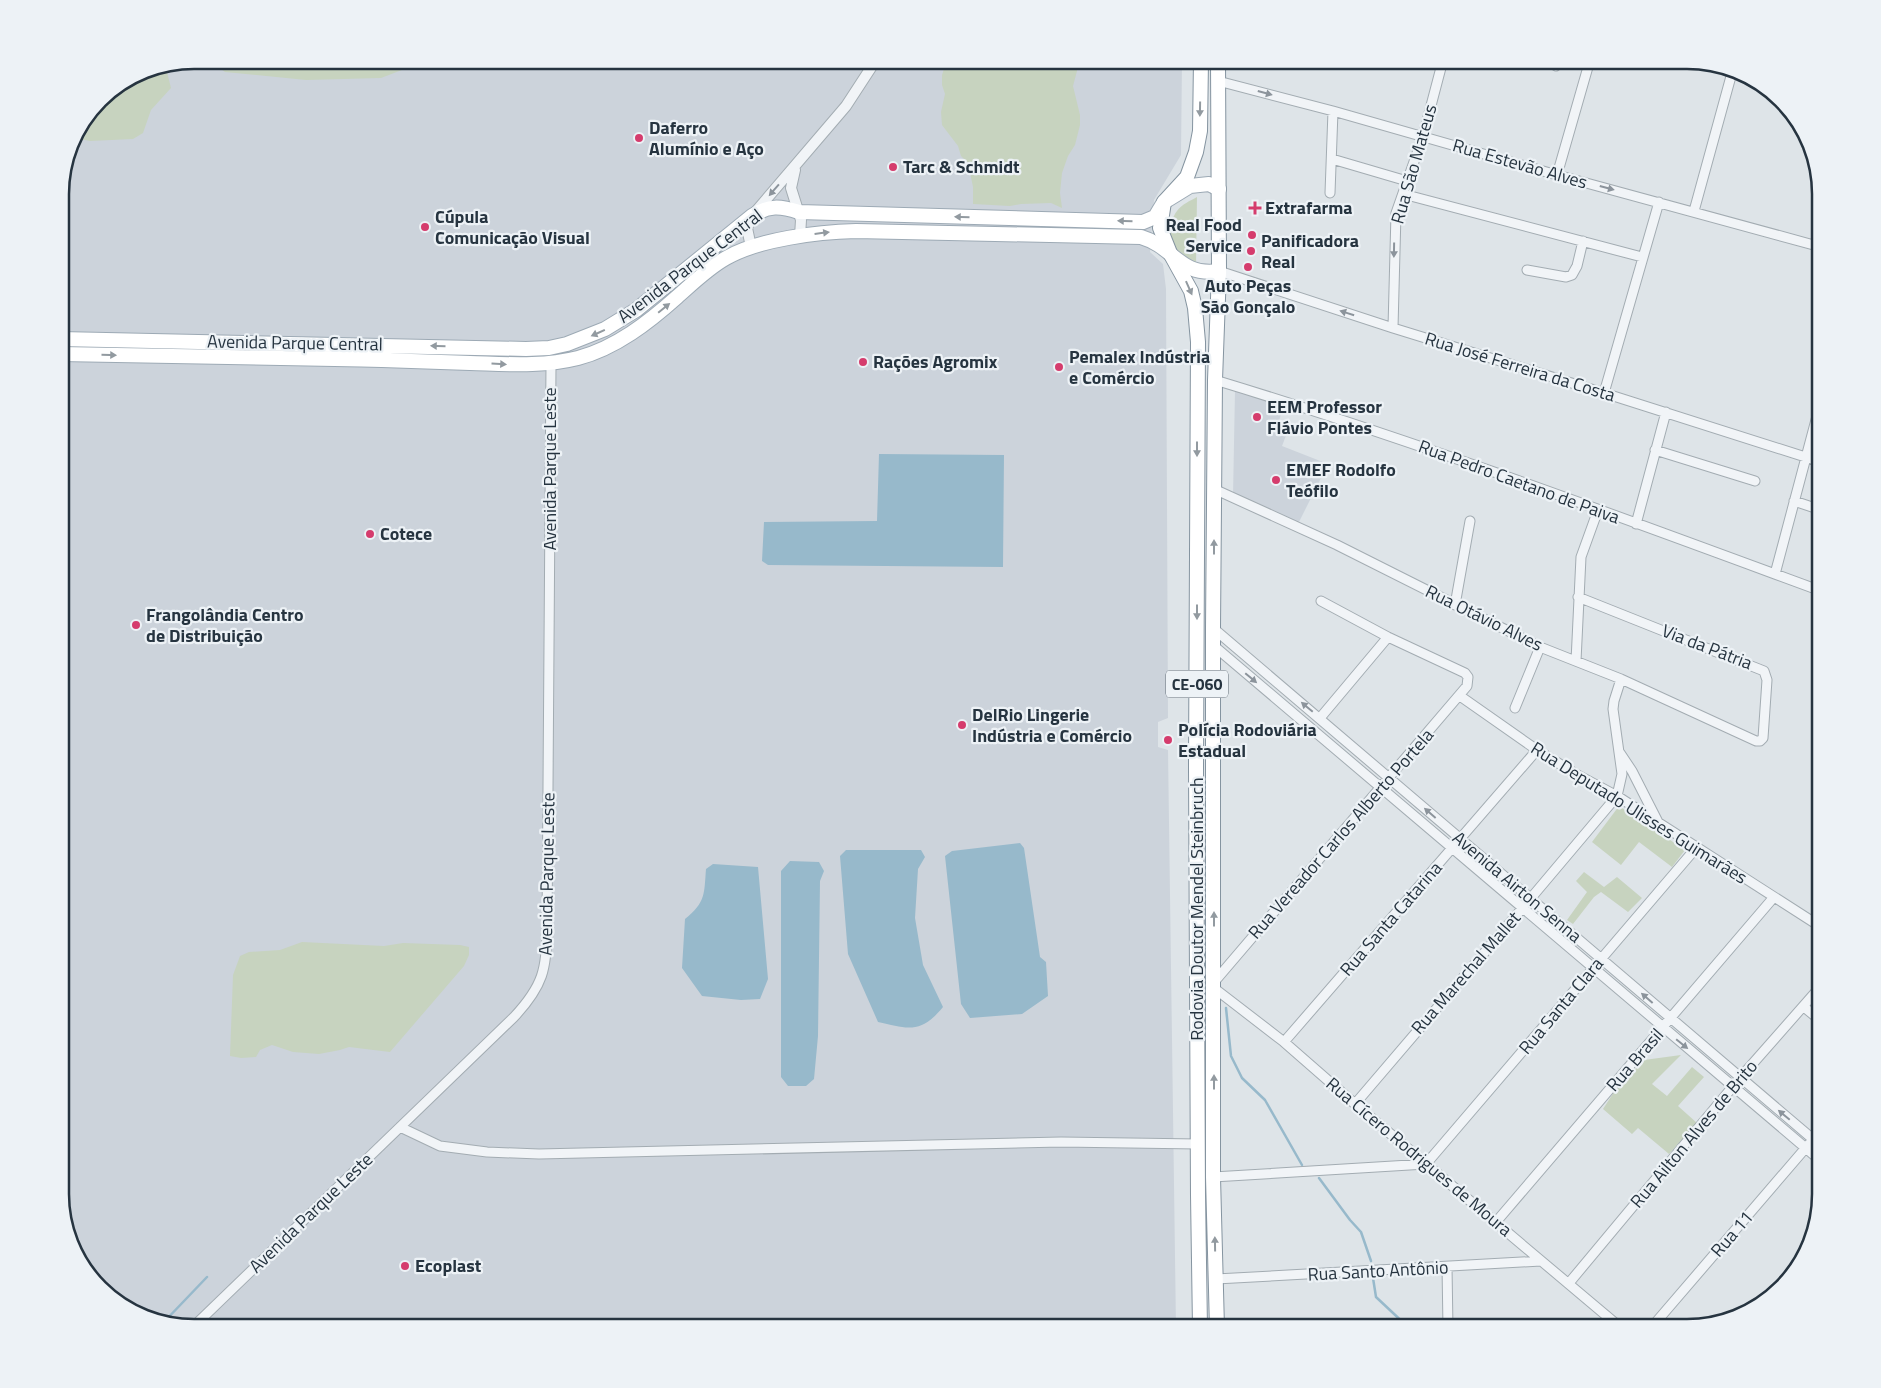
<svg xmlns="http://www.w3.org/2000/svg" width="1881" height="1388" font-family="'Titillium Web',sans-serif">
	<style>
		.built { fill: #ccd3db }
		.green { fill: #c7d3bf }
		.water { fill: #97b9cb }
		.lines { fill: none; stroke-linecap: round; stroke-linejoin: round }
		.stream { stroke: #97b9cb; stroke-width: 2.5 }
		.minor-casing { stroke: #a3acb2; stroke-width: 11 }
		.tertiary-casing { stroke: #a3acb2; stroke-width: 12 }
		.primary-casing { stroke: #9daab5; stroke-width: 16 }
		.trunk-casing { stroke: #8594a0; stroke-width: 16 }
		.minor { stroke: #f1f4f7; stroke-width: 9 }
		.tertiary { stroke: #f1f4f7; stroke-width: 10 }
		.primary { stroke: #fff; stroke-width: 14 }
		.trunk { stroke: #fff; stroke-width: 14 }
		.oneway { fill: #8c949c }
		.oneway2 { fill: #929aa0 }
		.poi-dot { fill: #d53c6d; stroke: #edf2f6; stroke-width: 2 }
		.labels { text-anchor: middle; stroke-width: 4.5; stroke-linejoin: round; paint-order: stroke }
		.shield { fill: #edf2f6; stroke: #626d77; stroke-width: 1 }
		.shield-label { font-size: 16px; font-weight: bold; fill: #263440 }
		.poi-label { font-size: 18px; font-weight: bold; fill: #263440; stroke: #edf2f6; text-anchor: start }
		.street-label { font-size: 18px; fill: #263440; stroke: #edf2f6 }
		.rim { fill: none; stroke: #263440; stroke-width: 2.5 }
	</style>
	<rect width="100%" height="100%" fill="#dee4e8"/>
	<!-- built -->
	<path class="built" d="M194,60H1182L1181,155L1154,200L1150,252L1163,264L1166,289L1168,718L1158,722V747L1168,750L1176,1328H194L151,1321L113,1301L74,1254L60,1203V185L70,142L99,99L143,70Z
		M1235,391L1283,406L1277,429L1287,433L1282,446L1328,464L1298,524L1233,496Z"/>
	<!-- green -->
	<path class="green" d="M194,60H428L381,78L306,80L225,72L213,63L167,72L171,88L151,110L143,133L133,139L90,141L74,138L99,99L143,70Z
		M947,60H1077V71L1073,86L1080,115V125L1075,145L1068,156L1062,173L1060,193L1062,208L1051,203L1021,204L1010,206L973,204V187L968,163L961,156L958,146L942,125L941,112L945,94L942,85V75Z
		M1197,197L1196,266C1190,262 1181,258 1176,252C1168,241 1169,221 1177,211C1182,204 1190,201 1197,197Z
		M1619,806L1685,850L1672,867L1639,842L1621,865L1592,842Z
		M1584,872L1604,887L1617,877L1642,898L1628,912L1601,892L1594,897L1573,924L1567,920L1587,892L1576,881Z
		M302,942L384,946L403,943L460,945L469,947V955L464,966L390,1052L349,1047L340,1050L319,1054L293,1052L272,1045L260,1050L256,1057L241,1058L230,1056L233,975L240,956L249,952L280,950Z
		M1681,1055L1652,1084L1667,1096L1692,1067L1704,1077L1678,1106L1697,1123L1669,1154L1638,1128L1632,1134L1603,1109L1616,1089L1644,1060Z"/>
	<!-- water -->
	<path class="water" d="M879,454L1004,455L1003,567L768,565L762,561L764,522L877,521Z
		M1020,843L1024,848L1040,957L1046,962L1048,996L1022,1014L970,1018L961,1004L945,856L952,851Z
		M846,850H921L925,857L918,869L915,918L923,965L943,1007C921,1034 908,1029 878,1022L848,954L840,856Z
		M790,861L819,862L824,871L820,881L818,1036L814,1079L806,1086H788L781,1077V871Z
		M713,864L758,867L768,979L760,999L741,1000L702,996L682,968L685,919C706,902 704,894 706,869Z"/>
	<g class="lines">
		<!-- stream -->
		<path class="stream" d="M1226,1008L1231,1056L1242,1078L1265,1100L1302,1165
			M1319,1178L1350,1220L1361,1232L1371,1261
			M1373,1278L1376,1297L1409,1328
			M163,1323L207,1277"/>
		<defs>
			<path id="minor" d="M1556,66L1558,60
				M1218,81L1333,111L1557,175L1821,247
				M1332,159L1407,181
				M1557,175L1590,60
				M1330,193L1333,111
				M1403,194L1642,257
				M1694,211L1733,69
				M1527,270L1566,277L1572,275L1577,266L1583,241
				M1219,271L1393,328L1604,393L1821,462
				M1393,328L1396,213L1423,136L1443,60
				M1215,380C1420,442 1620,517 1821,591
				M1604,393L1659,202
				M1655,450L1755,481
				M1214,489L1337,545L1540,647L1621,679L1756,741H1760L1763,738L1767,680L1764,671L1578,597
				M1794,501L1821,510
				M1636,524L1666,412
				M1775,574L1821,401
				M1455,605L1470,521
				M1213,628L1821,1146
				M1214,646L1821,1161
				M1576,661L1581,557L1598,510
				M1460,696L1537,750L1576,774L1617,796L1821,927
				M1515,708L1540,647
				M1821,709L1819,726L1821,742
				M1320,718L1388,637
				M1620,753L1632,771L1658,822
				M1215,981L1467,686L1468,677L1465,673L1388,637L1321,601
				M1214,988L1284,1042L1355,1104L1621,1328
				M1804,1007L1821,1021
				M1284,1042L1537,750
				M1355,1104L1531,898L1617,796L1622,774L1613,709L1614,701L1621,679
				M400,1127L440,1146L487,1152L539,1154L1061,1142L1198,1144
				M1213,1177L1426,1164L1696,848
				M1496,1222L1774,897
				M1447,1267L1448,1328
				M1216,1279L1541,1261
				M1569,1283L1740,1078L1821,986
				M192,1328L514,1017C543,986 547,969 547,927L551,364
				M1651,1328L1809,1144"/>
			<path id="tertiary" d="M795,170L791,188L801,220L800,236
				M751,247L747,228L752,216L846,106L876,60"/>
			<path id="primary" d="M60,339L526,349L549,348L567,344L605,329L636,310L752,216C769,205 780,206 799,212L1143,222L1155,217L1164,202L1190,186L1209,184L1219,189
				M60,354C168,357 275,357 382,360C412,361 441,362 470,363C507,364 542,367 578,358C616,348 649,322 677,297C693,283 708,268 726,258C759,239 818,232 856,231L1141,237C1175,247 1179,277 1219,271"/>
			<path id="trunk" d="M1200,1328L1198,1195L1196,767L1198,342L1195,308L1191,291L1170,253L1160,228L1164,202L1187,177L1196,152L1200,131L1201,60
				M1217,1328L1213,1177V628L1215,380L1219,271L1218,60"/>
		</defs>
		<!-- minor casing -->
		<use href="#minor" class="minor-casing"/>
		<!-- tertiary casing -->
		<use href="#tertiary" class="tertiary-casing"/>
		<!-- primary casing -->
		<use href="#primary" class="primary-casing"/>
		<!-- trunk casing -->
		<use href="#trunk" class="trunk-casing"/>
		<!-- minor -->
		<use href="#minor" class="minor"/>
		<!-- tertiary -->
		<use href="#tertiary" class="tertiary"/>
		<!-- primary -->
		<use href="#primary" class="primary"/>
		<!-- trunk -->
		<use href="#trunk" class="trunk"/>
	</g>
	<!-- one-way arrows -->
	<defs><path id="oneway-solid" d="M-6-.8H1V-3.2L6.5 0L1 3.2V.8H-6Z" transform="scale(1.25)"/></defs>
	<g class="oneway">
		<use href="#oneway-solid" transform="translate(1265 93) rotate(15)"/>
		<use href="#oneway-solid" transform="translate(1607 188) rotate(15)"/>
		<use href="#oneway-solid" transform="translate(774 190) rotate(131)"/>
		<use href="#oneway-solid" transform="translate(1394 250) rotate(91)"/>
		<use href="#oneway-solid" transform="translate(1347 313) rotate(-162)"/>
		<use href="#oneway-solid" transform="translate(1251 678) rotate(40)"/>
		<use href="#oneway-solid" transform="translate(1307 707) rotate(-140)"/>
		<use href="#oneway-solid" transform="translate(1430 813) rotate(-139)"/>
		<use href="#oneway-solid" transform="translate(1647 998) rotate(-139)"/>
		<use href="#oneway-solid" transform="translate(1682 1044) rotate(39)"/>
		<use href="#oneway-solid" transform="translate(1784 1115) rotate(-140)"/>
	</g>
	<g class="oneway2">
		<use href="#oneway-solid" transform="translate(1200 109) rotate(91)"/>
		<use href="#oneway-solid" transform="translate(962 217) rotate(-179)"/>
		<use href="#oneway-solid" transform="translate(1125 221) rotate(-179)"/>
		<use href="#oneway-solid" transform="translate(822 233) rotate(-7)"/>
		<use href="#oneway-solid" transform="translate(1189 288) rotate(66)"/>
		<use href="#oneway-solid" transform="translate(664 308) rotate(-39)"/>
		<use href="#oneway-solid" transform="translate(598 333) rotate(156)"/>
		<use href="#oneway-solid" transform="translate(438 346) rotate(-179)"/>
		<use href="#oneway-solid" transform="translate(109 355) rotate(1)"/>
		<use href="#oneway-solid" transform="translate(499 364) rotate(3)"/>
		<use href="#oneway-solid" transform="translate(1197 449) rotate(90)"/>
		<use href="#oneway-solid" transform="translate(1214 547) rotate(-90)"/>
		<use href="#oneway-solid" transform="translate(1197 612) rotate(90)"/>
		<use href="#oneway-solid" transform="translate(1214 919) rotate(-90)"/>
		<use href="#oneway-solid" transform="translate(1214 1082) rotate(-90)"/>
		<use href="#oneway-solid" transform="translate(1215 1244) rotate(-91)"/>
	</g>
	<!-- markers -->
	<g class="poi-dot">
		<circle cx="639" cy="138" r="5"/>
		<circle cx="893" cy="167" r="5"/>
		<path d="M1252.5 200.5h5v5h5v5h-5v5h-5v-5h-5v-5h5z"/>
		<circle cx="425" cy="227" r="5"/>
		<circle cx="1252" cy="235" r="5"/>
		<circle cx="1251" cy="251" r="5"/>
		<circle cx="1248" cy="267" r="5"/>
		<circle cx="863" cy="362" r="5"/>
		<circle cx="1059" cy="367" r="5"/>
		<circle cx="1257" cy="417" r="5"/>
		<circle cx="1276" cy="480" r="5"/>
		<circle cx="370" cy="534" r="5"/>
		<circle cx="136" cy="625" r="5"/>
		<circle cx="962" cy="725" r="5"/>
		<circle cx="1168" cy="740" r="5"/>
		<circle cx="405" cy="1266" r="5"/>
	</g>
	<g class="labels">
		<!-- shield labels -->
		<rect class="shield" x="1166" y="670.5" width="62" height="27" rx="4"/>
		<g class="shield-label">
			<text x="1197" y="690">CE-060</text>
		</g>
		<!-- poi labels -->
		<g class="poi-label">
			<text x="649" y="134">Daferro<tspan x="649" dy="21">Alumínio e Aço</tspan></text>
			<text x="903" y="173">Tarc &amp; Schmidt</text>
			<text x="1265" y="214">Extrafarma</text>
			<text x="435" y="223">Cúpula<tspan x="435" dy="21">Comunicação Visual</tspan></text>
			<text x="1242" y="231" text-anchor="end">Real Food<tspan x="1242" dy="21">Service</tspan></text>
			<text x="1261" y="247">Panificadora<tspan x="1261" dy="21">Real</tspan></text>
			<text x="1248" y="292" text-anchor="middle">Auto Peças<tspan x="1248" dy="21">São Gonçalo</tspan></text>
			<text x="1069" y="363">Pemalex Indústria<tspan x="1069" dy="21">e Comércio</tspan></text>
			<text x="873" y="368">Rações Agromix</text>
			<text x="1267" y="413">EEM Professor<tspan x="1267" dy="21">Flávio Pontes</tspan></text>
			<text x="1286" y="476">EMEF Rodolfo<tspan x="1286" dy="21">Teófilo</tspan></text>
			<text x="380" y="540">Cotece</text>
			<text x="146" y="621">Frangolândia Centro<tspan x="146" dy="21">de Distribuição</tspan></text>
			<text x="972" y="721">DelRio Lingerie<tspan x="972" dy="21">Indústria e Comércio</tspan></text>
			<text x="1178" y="736">Polícia Rodoviária<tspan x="1178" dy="21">Estadual</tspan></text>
			<text x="415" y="1272">Ecoplast</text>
		</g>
		<!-- street labels -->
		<g class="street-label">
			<text transform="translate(1414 164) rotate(-74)" y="6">Rua São Mateus</text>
			<text transform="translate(1520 164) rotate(16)" y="6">Rua Estevão Alves</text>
			<text transform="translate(690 266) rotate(-37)" y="6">Avenida Parque Central</text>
			<text transform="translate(295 343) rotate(1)" y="6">Avenida Parque Central</text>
			<text transform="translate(1520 367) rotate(17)" y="6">Rua José Ferreira da Costa</text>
			<text transform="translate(550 469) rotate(-90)" y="6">Avenida Parque Leste</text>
			<text transform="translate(1519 482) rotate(20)" y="6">Rua Pedro Caetano de Paiva</text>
			<text transform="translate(1484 618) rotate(26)" y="6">Rua Otávio Alves</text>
			<text transform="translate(1707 647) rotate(21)" y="6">Via da Pátria</text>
			<text transform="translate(1639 813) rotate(32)" y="6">Rua Deputado Ulisses Guimarães</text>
			<text transform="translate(1341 834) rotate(-49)" y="6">Rua Vereador Carlos Alberto Portela</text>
			<text transform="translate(547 874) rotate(-89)" y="6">Avenida Parque Leste</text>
			<text transform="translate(1517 887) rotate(40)" y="6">Avenida Airton Senna</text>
			<text transform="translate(1197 909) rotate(-90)" y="6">Rodovia Doutor Mendel Steinbruch</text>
			<text transform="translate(1391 919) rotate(-49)" y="6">Rua Santa Catarina</text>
			<text transform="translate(1466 973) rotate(-49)" y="6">Rua Marechal Mallet</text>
			<text transform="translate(1561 1006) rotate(-50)" y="6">Rua Santa Clara</text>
			<text transform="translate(1635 1060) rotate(-49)" y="6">Rua Brasil</text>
			<text transform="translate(1694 1134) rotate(-50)" y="6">Rua Ailton Alves de Brito</text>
			<text transform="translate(1419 1157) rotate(40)" y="6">Rua Cícero Rodrigues de Moura</text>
			<text transform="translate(311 1213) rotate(-44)" y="6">Avenida Parque Leste</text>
			<text transform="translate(1732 1234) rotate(-49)" y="6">Rua 11</text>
			<text transform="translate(1378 1271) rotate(-3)" y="6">Rua Santo Antônio</text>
		</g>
	</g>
	<!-- crop -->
	<path d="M0 0H1881V1388H0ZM194 69H1687A125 125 0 0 1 1812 194V1194A125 125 0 0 1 1687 1319H194A125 125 0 0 1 69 1194V194A125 125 0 0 1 194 69Z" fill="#edf2f6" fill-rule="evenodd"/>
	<path class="rim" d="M194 69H1687A125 125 0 0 1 1812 194V1194A125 125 0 0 1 1687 1319H194A125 125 0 0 1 69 1194V194A125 125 0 0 1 194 69Z"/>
</svg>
